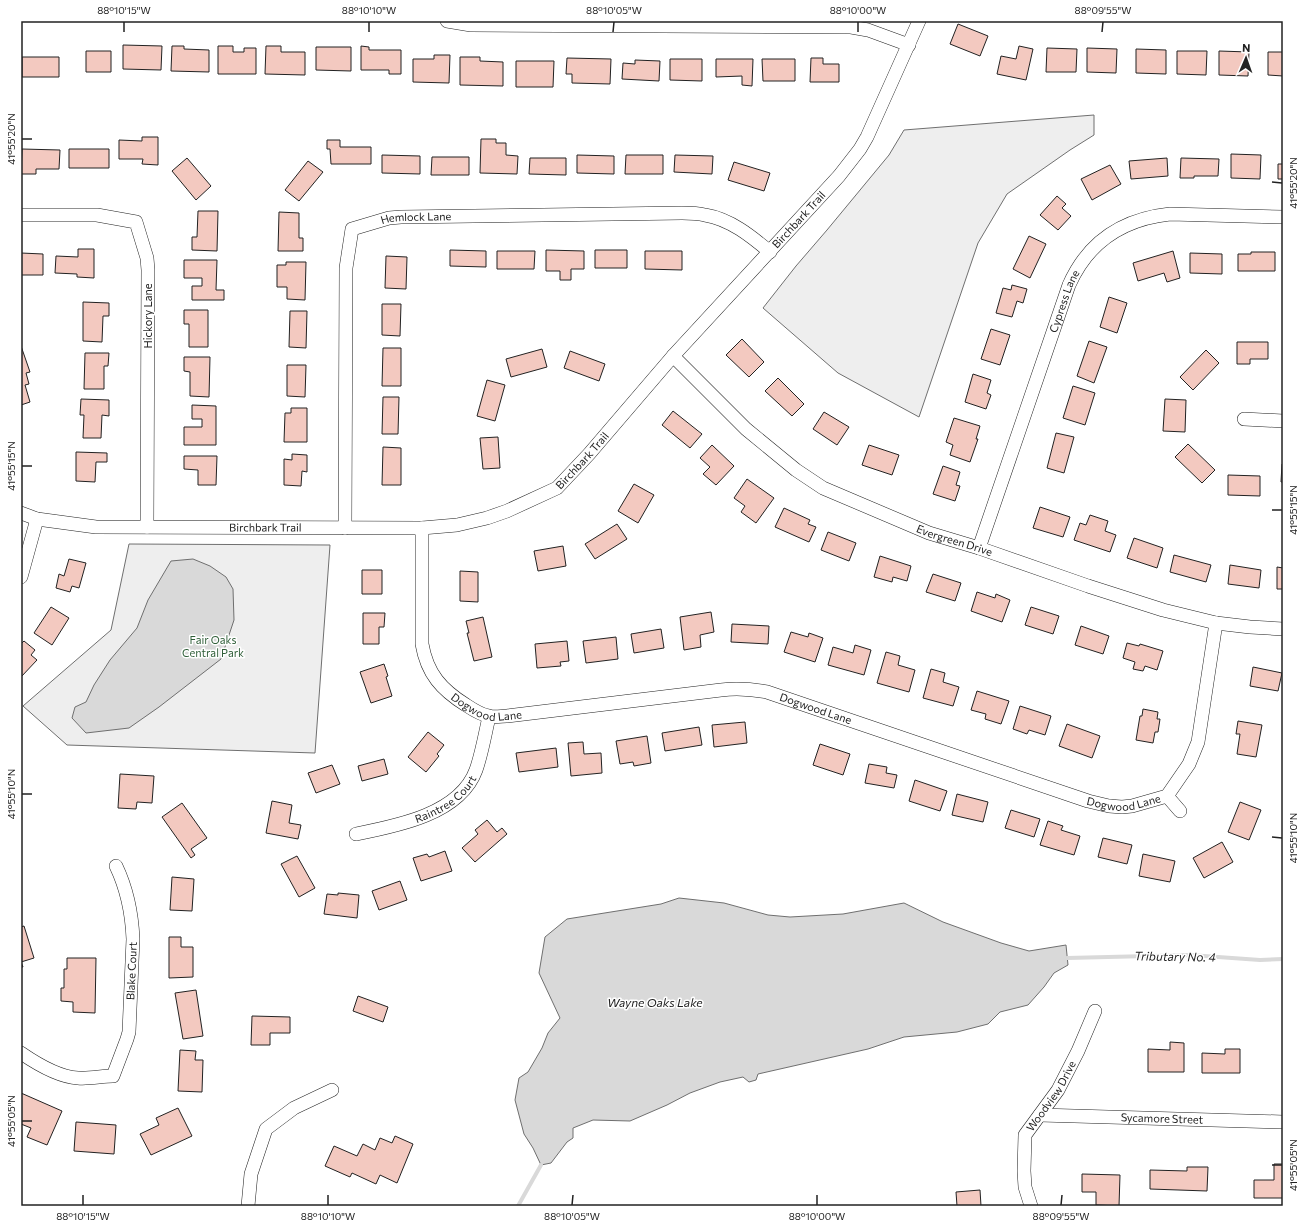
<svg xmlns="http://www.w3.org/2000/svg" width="1304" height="1227" font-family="Commissioner,sans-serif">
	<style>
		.green { fill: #eee; stroke: #6f6f6f }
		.water { fill: #d9d9d9; stroke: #6f6f6f }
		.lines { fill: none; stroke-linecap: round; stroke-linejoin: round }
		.stream { stroke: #d9d9d9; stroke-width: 4 }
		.building { fill: #f3c9c0; stroke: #222 }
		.street-casing { stroke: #222; stroke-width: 14 }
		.street { stroke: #fff; stroke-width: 13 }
		.ticks { fill: none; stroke: #222; stroke-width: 1.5 }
		.labels { text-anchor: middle; stroke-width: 3; stroke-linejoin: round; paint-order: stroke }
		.street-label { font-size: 11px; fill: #222; stroke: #fff }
		.park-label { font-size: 11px; fill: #2f5e38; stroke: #fff }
		.water-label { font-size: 12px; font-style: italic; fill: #222; stroke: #fff }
		.neatline { fill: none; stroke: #222; stroke-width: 1.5 }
		.ticks-label { font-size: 10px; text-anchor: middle; fill: #222 }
	</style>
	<rect width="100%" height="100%" fill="#fff"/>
	<!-- green -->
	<path class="green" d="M1094,115V135L1070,150L1007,194L978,243L919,417L838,373L763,308L796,266L827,230L889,155L904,130Z
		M129,544L330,545L315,753L67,745L23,706L111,630Z"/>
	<!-- water -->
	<path class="water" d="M193,559L210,566L226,577L233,589L234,620L221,659L159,707L129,728L86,733L72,718L75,707L86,702L94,685L110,660L137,628L148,600L171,561Z
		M679,898L724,903L768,915L790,917L843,914L904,903L943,922L1001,943L1029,951L1066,945L1068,965L1054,973L1044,987L1028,1005L1000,1012L988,1024L957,1032L904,1037L868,1049L758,1074L756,1080L749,1082L743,1077L720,1082L690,1093L667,1105L630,1121L593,1120L573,1128V1138L567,1142L551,1163L541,1165L533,1148L524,1134L515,1100L519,1078L528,1072L542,1048L548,1033L560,1018L539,973L545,937L567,919L661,904Z"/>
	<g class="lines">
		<!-- stream -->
		<path class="stream" d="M1067,958L1190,955L1260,960L1283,959
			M518,1206L541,1165"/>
	</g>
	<!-- building -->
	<path class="building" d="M958,24L988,36L980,56L950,44Z
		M123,45L162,46L161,70L123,69Z
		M172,46H184V49L209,50V72L171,71Z
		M218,46H233V52H244V48H256V74H218Z
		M266,46H281V52H305V75L265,74Z
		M361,46L369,47V50H401V74H389V70H361Z
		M1019,46L1033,49L1026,80L997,74L1001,56L1016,59Z
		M316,47H351V71L316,70Z
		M1047,48L1077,49L1076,72H1046Z
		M1087,48L1117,49L1116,73L1087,72Z
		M1136,49L1166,50V74L1136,73Z
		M86,51H111V72H86Z
		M1177,51H1207L1206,75L1177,74Z
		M1219,51L1249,52L1248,76L1219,75Z
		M1268,52H1283V76L1268,75Z
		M434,55H450L449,83L413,82V59H434Z
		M22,57H59V77H22Z
		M460,57H480V61L503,62V86L460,85Z
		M567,58L611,59L610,84L572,83V74H566Z
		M811,58H823V64H839V82H810Z
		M670,59H702V81L670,80Z
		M716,59H753L752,86L742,85V76L716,77Z
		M762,59H795V81H763Z
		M635,60L660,61L659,81L622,79L623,63L635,64Z
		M516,61H554L553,87H516Z
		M142,137H158V165L142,164L143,159H119V140L142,141Z
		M481,139H496V143H506V155L518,156L517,174L480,173Z
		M327,140H340V147H371V164H331L330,149H327Z
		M22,149L60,150L59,169H36V174H21Z
		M69,149H109V168H69Z
		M1231,154L1261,155L1260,179L1231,178Z
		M382,155L420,156V174L382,173Z
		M577,155L614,156V174L577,173Z
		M626,155H663V174H625Z
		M675,155L713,156L712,174L674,172Z
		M432,157H469V175H431Z
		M187,158L211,186L196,200L172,171Z
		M530,158H566V175L529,174Z
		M1167,158L1168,176L1131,179L1129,161Z
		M1181,158L1219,159L1218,176H1194V178H1180Z
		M308,161L323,172L299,201L285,190Z
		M734,162L770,173L764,191L728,180Z
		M1278,164H1283V179H1278Z
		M1110,165L1121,184L1092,200L1081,179Z
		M1057,196L1066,204L1062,208L1071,216L1058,230L1040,215Z
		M198,211H218L217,251L192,250V237H197Z
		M279,212L299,213V238H303V251H278Z
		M1029,236L1046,244L1030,278L1013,269Z
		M78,249H94V278L77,277V274L55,273L56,256L78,257Z
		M450,250L486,251V267L450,266Z
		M546,250L584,251V269H571V280H560V271H546Z
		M595,250H627V268H595Z
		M497,251H535L534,269H497Z
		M645,251H682V270L645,269Z
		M1173,251L1180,278L1167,282L1164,273L1138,281L1133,263Z
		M1251,252H1275V271H1238V254H1251Z
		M21,253L43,254V275H21Z
		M1190,253L1222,254V274L1190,273Z
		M386,256L407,257L406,289L385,288Z
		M184,260H217L216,290H224V300H192V286H202V278H184Z
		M286,262H306L305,300L287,299V287H277V265H286Z
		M1012,285L1027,289L1023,303L1017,301L1012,317L996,313L1003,288L1011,290Z
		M1109,297L1127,303L1117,333L1100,327Z
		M83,302L109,303V316H103L102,342L83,341Z
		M382,304H401L400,336L382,335Z
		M184,310H208V347H189V324H184Z
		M290,311H307L306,348L289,347Z
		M991,329L1010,335L1000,365L981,359Z
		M742,339L764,362L749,377L726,355Z
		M1089,341L1107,347L1094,383L1077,376Z
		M1237,342H1268V359H1250V364H1237Z
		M21,346L30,372L26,373L29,384L25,385L30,402L21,405Z
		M383,348H401V386H382Z
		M542,349L547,367L511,377L506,359Z
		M1206,350L1219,363L1193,390L1180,377Z
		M570,351L605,364L599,381L564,368Z
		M85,353H109L108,366H104V389H84Z
		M184,357H210L209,397L190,396V372L184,371Z
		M287,365H306L305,397L287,396Z
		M973,374L991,380L987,393L991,395L986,409L965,402Z
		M778,378L804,404L792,416L765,391Z
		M487,380L505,385L495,421L477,416Z
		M1073,386L1095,393L1085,425L1063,418Z
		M383,397H399L398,434H382Z
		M81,399L109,400V416L102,415L101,438H83L84,415H80Z
		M1165,399L1186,400L1185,432L1163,431Z
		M192,405L216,406V445H184V427H202V419H192Z
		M291,408H307V442H284L285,413H291Z
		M673,411L702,434L690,448L662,425Z
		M824,412L849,427L837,445L813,429Z
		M954,418L980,426L976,439H978L970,462L950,455L953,445L946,442Z
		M1056,433L1074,437L1064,473L1047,468Z
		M498,437L500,468L483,469L480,438Z
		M1188,444L1215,470L1202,483L1175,457Z
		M712,445L734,466L716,485L703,474L710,467L700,458Z
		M869,445L899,455L892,475L862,465Z
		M383,447L401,448V485H382Z
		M76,452L107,453V462H96L95,482L76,481Z
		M292,454L307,455V472L302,471L301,486L284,485V459L292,460Z
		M184,456H217L216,485H198V470L184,469Z
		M1282,464H1283V482H1281Z
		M943,466L960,472L956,485L960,486L955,501L933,494Z
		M1228,475L1260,476V496L1228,495Z
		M747,479L774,498L756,523L741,512L745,506L734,498Z
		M634,484L654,495L638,523L618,511Z
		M1040,507L1070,517L1063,537L1033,528Z
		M784,508L810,520L808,524L816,527L809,542L775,527Z
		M1090,515L1108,521L1105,531L1116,535L1110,552L1074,540L1080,523L1086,525Z
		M617,524L627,539L595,559L585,544Z
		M828,532L856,543L849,561L821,550Z
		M1134,538L1163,548L1157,568L1127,558Z
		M563,546L566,566L538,571L534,551Z
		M1174,555L1211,565L1206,582L1170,572Z
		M880,556L911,566L907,581L893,577L892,582L874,577Z
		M69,559L86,563L79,588L72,586L70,592L56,588L59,574L64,576Z
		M1230,565L1261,570L1259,588L1228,584Z
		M1277,567L1283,568V589H1277Z
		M362,570H382V594H362Z
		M460,571L478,572V602L460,601Z
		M933,574L961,583L955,601L926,592Z
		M977,592L995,598L996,594L1010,600L1002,622L971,611Z
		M51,607L69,618L52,645L34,633Z
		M1031,607L1059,616L1053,634L1025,625Z
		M711,612L714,632L700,635L701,647L684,650L680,617Z
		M363,613H385L384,627H379V644H363Z
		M483,617L492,657L474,661L467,633H469L466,621Z
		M732,624L769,626L768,644L731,642Z
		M1081,626L1109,636L1103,654L1075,645Z
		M661,629L664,648L634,653L631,634Z
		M791,632L808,637L809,633L823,638L815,662L784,652Z
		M616,637L618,659L586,663L583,641Z
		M24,641L35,650L31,655L37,660L21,677V644Z
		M567,641L569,661L560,662L561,666L537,668L535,644Z
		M1127,643L1139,646L1140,644L1163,651L1157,670L1145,666L1143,671L1133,669L1135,662L1123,658Z
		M855,645L871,650L864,675L828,665L833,647L853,653Z
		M886,652L900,656L898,665L915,670L909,692L877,683Z
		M384,664L388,676L386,677L392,696L371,703L360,672Z
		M1253,667L1282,673L1278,691L1250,686Z
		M931,669L945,673L943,682L959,687L953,706L923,698Z
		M977,691L1009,701L1001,724L985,719L986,714L971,710Z
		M1020,706L1051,716L1045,735L1029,730L1027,734L1013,729Z
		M1143,709L1158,712L1157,719H1160L1158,732H1155L1153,743L1136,740L1140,716H1142Z
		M1238,721L1262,725L1256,757L1237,754L1240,734H1236Z
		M745,722L747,743L714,747L712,725Z
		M1067,724L1100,736L1092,758L1059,746Z
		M699,727L702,745L665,751L662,733Z
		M428,732L444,745L437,754L439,756L426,772L408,757Z
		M647,736L651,763L634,766L633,762L620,764L616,741Z
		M583,742L584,754L601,753L602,773L571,776L568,743Z
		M820,744L850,754L843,775L813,765Z
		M556,748L558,767L519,772L516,753Z
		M384,759L388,774L362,781L358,766Z
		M869,764L887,767L886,773L897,775L894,788L865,783Z
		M332,765L340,784L316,793L308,773Z
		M120,774L154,776L152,803L137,802L136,809L118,808Z
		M915,780L947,791L940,811L909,801Z
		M957,794L988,802L983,822L952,815Z
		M272,801L292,805L289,823L301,825L298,839L266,833Z
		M1240,802L1261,810L1249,840L1228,832Z
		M182,803L207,838L191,849L195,855L191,858L162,817Z
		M1011,810L1040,819L1034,837L1005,828Z
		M487,820L497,832L502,828L507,834L475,862L462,848L478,834L475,830Z
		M1048,821L1063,826L1061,830L1080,836L1074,855L1040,845Z
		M1103,838L1132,845L1127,864L1098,857Z
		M1222,842L1233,862L1204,878L1193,858Z
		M445,851L452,871L421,881L413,858L427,854L429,857Z
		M1143,854L1175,861L1170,882L1139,876Z
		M297,856L315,888L299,897L281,864Z
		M172,877L194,879L192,911L170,910Z
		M400,881L407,900L379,910L372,891Z
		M338,893L359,895L357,918L324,914L327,894L338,895Z
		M24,926L34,958L21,962L23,967H21V927Z
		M169,937H181V947H193V977L169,978Z
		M67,958H96L95,1013L73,1012V1002L61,1001V988H64V969H67Z
		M196,990L203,1036L183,1039L175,993Z
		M358,996L388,1007L383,1022L353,1011Z
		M252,1016L290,1017V1033H270V1045H251Z
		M1170,1042L1184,1043V1072H1148V1049L1170,1050Z
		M1225,1049H1240V1073H1202V1053L1225,1054Z
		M180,1050L196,1051L195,1060H203L202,1092L178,1091Z
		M21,1093L62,1111L47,1145L27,1137L31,1128L21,1124Z
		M178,1108L192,1136L151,1155L140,1134L159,1125L156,1118Z
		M76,1122L116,1125L114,1154L74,1151Z
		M395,1136L413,1144L397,1183L380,1175L376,1184L352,1173L350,1177L325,1166L334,1146L357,1156L363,1144L375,1150L380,1138L392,1143Z
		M1274,1164H1283V1198H1254V1180H1274Z
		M1187,1167H1208L1207,1191L1150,1189V1170L1187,1171Z
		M1082,1174L1120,1175L1119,1206L1096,1205V1192H1082Z
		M980,1190L981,1206H957L956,1192Z"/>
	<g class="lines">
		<defs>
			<g id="street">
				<path d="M447,21L471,25L851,27L868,30L909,45"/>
				<path d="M21,215H97L136,222L147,258L148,270L147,527"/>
				<path id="s1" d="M673,356L746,429L796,470L823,488L929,533L979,548L1088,586L1163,610L1216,623L1250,627L1283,629"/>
				<path d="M1244,419L1283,421"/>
				<path id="s2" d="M21,513L37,519L96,527L422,528L457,525L487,518L507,511L557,488L589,454L673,356L839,176L860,149L867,137L919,21"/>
				<path id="s3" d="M345,528L346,268L352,229L389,218L401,217L682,213C690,213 697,213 705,215C730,219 751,236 770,252"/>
				<path id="s4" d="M422,528V644C427,674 442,690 466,705C472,709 481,715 489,716C494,718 502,716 507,716L721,690C737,688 751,689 767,692L1088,801L1109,806L1122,807L1132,806L1167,796L1189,764L1198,742L1216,623"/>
				<path id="s5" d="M979,548L1069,285C1088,242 1123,219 1170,214L1283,217"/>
				<path d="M21,577L37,519"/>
				<path d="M1167,796L1180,811"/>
				<path id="s6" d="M356,834C397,826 460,814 476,770C482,753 485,734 489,717"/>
				<path id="s7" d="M21,1053C37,1064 58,1077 78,1078C90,1079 102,1076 113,1076L127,1039L129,1032L133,939C132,915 127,889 116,866"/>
				<path id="s8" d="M1040,1115L1283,1122"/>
				<path d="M248,1206L251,1174L266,1129L294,1108L332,1090"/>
				<path id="s9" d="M1031,1206L1025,1187L1024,1171L1025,1135L1058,1090L1078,1051L1095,1011"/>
			</g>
		</defs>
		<!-- street casing -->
		<use href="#street" class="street-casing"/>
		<!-- street -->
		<use href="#street" class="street"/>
	</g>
	<!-- ticks -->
	<path class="ticks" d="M124,32V22M369,32V22M613,32L614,22M858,32V22M1102,32L1103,22M22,139H32M1272,182L1282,183M22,466H32M1272,510H1282M22,794H32M1272,837L1282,838M22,1121H32M1272,1165H1282M83,1205V1195M328,1205V1195M572,1205L573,1195M817,1205V1195M1061,1205L1062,1195"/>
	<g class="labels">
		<!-- street labels -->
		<g class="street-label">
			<text dy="4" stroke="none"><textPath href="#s3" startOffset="365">Hemlock Lane</textPath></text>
			<text dy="4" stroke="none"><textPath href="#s2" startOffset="906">Birchbark Trail</textPath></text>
			<text dy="4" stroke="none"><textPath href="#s5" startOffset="261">Cypress Lane</textPath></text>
			<text transform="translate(148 316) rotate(-90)" y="4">Hickory Lane</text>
			<text dy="4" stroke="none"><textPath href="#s2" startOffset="582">Birchbark Trail</textPath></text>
			<text dy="4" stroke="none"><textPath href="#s2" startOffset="246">Birchbark Trail</textPath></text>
			<text dy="4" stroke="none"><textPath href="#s1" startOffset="342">Evergreen Drive</textPath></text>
			<text dy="4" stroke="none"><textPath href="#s4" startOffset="215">Dogwood Lane</textPath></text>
			<text dy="4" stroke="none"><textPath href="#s4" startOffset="551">Dogwood Lane</textPath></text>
			<text dy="4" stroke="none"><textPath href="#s6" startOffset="98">Raintree Court</textPath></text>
			<text dy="4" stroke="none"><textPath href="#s4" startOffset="875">Dogwood Lane</textPath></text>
			<text dy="4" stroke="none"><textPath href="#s7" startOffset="206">Blake Court</textPath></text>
			<text dy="4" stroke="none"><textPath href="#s9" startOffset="119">Woodview Drive</textPath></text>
			<text dy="4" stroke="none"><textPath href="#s8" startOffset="122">Sycamore Street</textPath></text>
		</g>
		<!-- park labels -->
		<g class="park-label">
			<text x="213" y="644">Fair Oaks<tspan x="213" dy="13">Central Park</tspan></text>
		</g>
		<!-- water labels -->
		<g class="water-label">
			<text transform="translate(1175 957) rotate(1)" y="4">Tributary No. 4</text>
			<text x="655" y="1007">Wayne Oaks Lake</text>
		</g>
	</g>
	<!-- border -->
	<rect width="1304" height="1227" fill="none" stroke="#ffffff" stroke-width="44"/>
	<!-- north arrow -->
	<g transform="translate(1246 58) rotate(2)" stroke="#ffffff" stroke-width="3" paint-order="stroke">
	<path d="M0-3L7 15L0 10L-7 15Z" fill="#222222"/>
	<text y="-6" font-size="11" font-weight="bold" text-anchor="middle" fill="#222222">N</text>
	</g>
	<rect x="22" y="22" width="1260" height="1183" class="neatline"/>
	<g class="ticks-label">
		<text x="124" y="14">88°10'15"W</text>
		<text x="369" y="14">88°10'10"W</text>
		<text x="614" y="14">88°10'05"W</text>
		<text x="858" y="14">88°10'00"W</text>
		<text x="1103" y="14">88°09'55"W</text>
		<text transform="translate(11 139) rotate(-90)" y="4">41°55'20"N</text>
		<text transform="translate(1293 183) rotate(-90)" y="4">41°55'20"N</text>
		<text transform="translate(11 466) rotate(-90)" y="4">41°55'15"N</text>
		<text transform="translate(1293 510) rotate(-90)" y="4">41°55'15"N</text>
		<text transform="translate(11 794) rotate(-90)" y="4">41°55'10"N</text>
		<text transform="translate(1293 838) rotate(-90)" y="4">41°55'10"N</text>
		<text transform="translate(11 1121) rotate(-90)" y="4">41°55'05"N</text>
		<text transform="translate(1293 1165) rotate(-90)" y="4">41°55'05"N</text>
		<text x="83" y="1220">88°10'15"W</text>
		<text x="328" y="1220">88°10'10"W</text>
		<text x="572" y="1220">88°10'05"W</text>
		<text x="817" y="1220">88°10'00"W</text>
		<text x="1061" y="1220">88°09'55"W</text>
	</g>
</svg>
